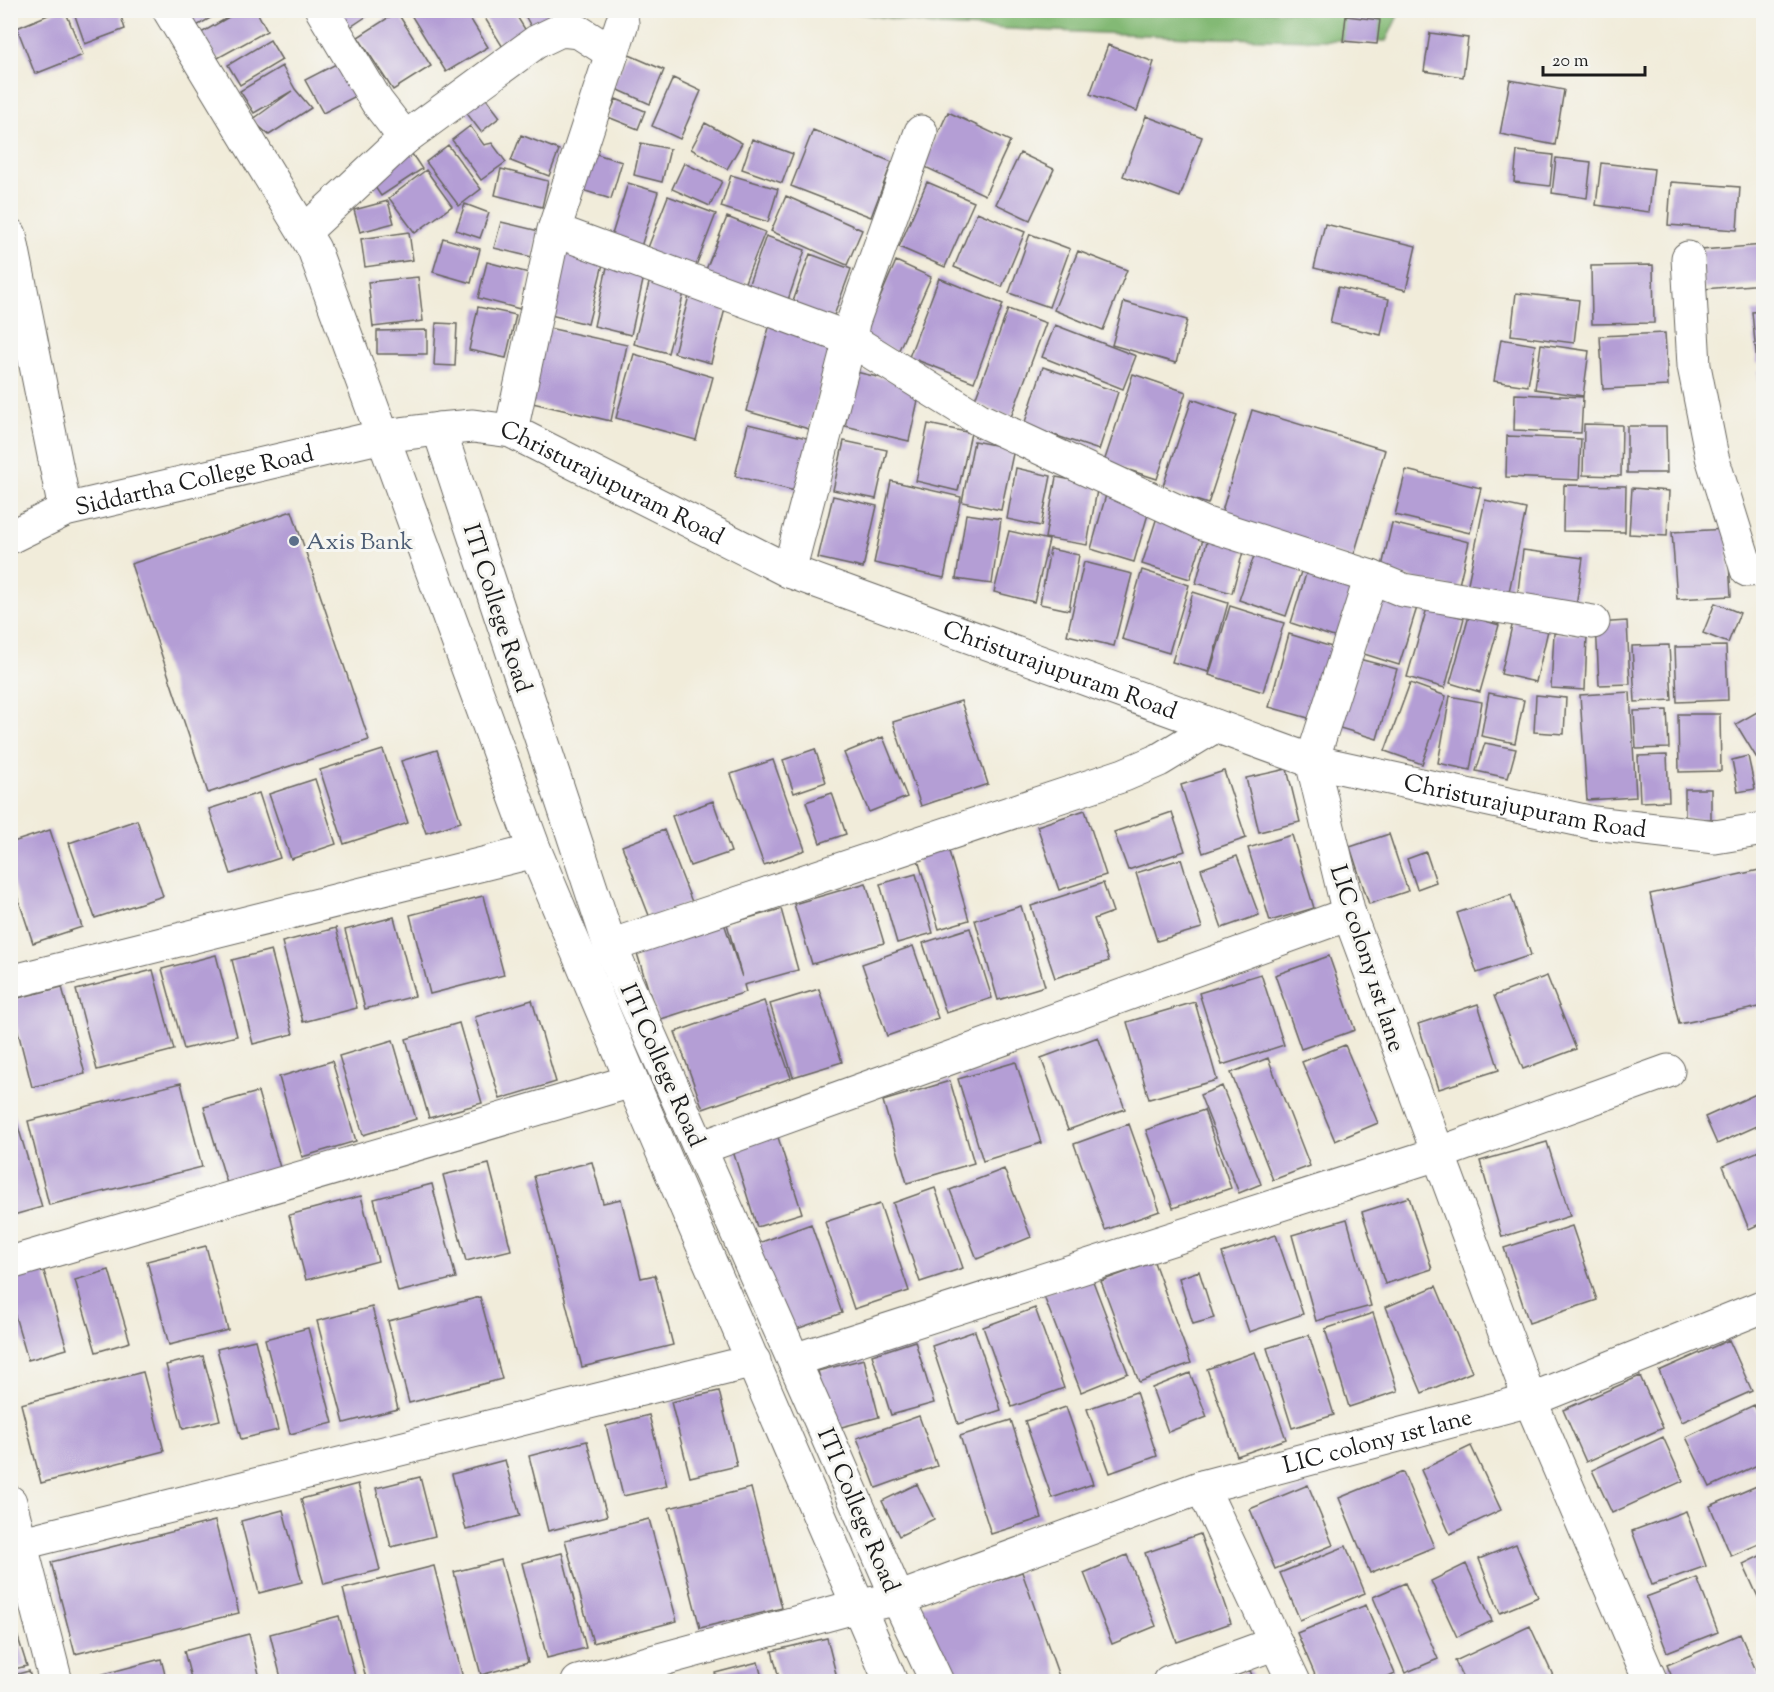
<svg xmlns="http://www.w3.org/2000/svg" width="1774" height="1692" font-family="'Sorts Mill Goudy',serif">
	<style>
		.forest { fill: #83b975; stroke: #506a48; stroke-width: 1.5 }
		.building { fill: #b49ed5 }
		.lines { fill: none; stroke-linecap: round; stroke-linejoin: round }
		.minor-casing { stroke: #67655e; stroke-width: 35 }
		.major-casing { stroke: #67655e; stroke-width: 35 }
		.minor { stroke: #fff; stroke-width: 33 }
		.major { stroke: #fff; stroke-width: 33 }
		.service-dot { fill: #5c6f8a; stroke: #f6f6f2; stroke-width: 2 }
		.labels { text-anchor: middle; stroke-width: 6; stroke-linejoin: round; paint-order: stroke }
		.street-label { font-size: 24px; fill: #1c1c1c; stroke: #f6f6f2 }
		.service-label { font-size: 24px; fill: #4e5e75; stroke: #f6f6f2; text-anchor: start }
	</style>
	<rect width="100%" height="100%" fill="#f6f6f2"/>
	<filter id="ink" filterUnits="userSpaceOnUse"><feTurbulence type="fractalNoise" baseFrequency=".0167" numOctaves="2"/><feDisplacementMap in="SourceGraphic" scale="12" xChannelSelector="R" yChannelSelector="G"/><feConvolveMatrix kernelMatrix="1 2 1 2 8 2 1 2 1" color-interpolation-filters="sRGB"/></filter>
	<filter id="wash" filterUnits="userSpaceOnUse"><feTurbulence type="fractalNoise" baseFrequency=".008" numOctaves="4" result="noise"/><feDisplacementMap in="SourceGraphic" scale="24" xChannelSelector="R" yChannelSelector="G"/><feGaussianBlur stdDeviation="1.35" result="paint"/><feColorMatrix in="noise" values="0 0 0 0 0 0 0 0 0 0 0 0 0 0 0 0 0 1.4 0 .05"/><feComposite in="paint" operator="in"/></filter>
	<g filter="url(#wash)">
		<rect width="100%" height="100%" fill="#f1ecda"/>
		<!-- forest -->
		<path class="forest" d="M844,11H1400L1386,41L1215,38L941,26Z"/>
		<g id="blocks">
			<!-- building -->
			<path class="building" d="M60,10H65L83,55L35,74L17,28Z
				M73,10H119L125,29L85,44Z
				M185,10H224L195,27Z
				M241,10H256L267,31L216,59L201,33Z
				M338,10H376L349,28Z
				M408,10H465L488,47L446,72Z
				M480,10H513L528,34L504,49Z
				M522,10H550L555,20L534,32Z
				M397,12L431,66L393,90L358,37Z
				M1346,16L1380,20L1377,44L1343,41Z
				M1430,33L1468,38L1463,77L1424,71Z
				M270,40L282,60L240,85L228,65Z
				M1108,45L1154,62L1137,111L1090,94Z
				M627,54L664,70L650,104L612,87Z
				M340,62L358,95L323,113L305,80Z
				M282,66L295,89L311,108L269,135L252,120L292,91L254,113L240,91Z
				M673,78L701,91L680,139L652,126Z
				M1510,80L1564,90L1555,145L1500,134Z
				M478,88L500,117L481,132L459,103Z
				M616,99L645,111L638,129L608,117Z
				M948,112L1010,141L985,195L923,166Z
				M1146,116L1202,137L1180,197L1123,176Z
				M705,123L742,143L727,169L691,149Z
				M470,126L484,145L492,143L506,162L481,180L452,140Z
				M813,130L892,162L871,217L791,186Z
				M521,135L559,150L549,176L511,161Z
				M752,139L793,154L782,183L742,169Z
				M641,143L670,149L662,182L634,175Z
				M448,145L481,189L459,206L426,162Z
				M408,148L422,169L381,196L367,175Z
				M587,151L622,162L611,199L576,188Z
				M1517,151L1553,155L1550,186L1514,182Z
				M1020,153L1054,169L1030,220L996,204Z
				M1556,158L1591,162L1587,198L1552,193Z
				M684,163L722,181L710,206L672,189Z
				M1601,163L1654,169L1649,212L1596,205Z
				M501,169L548,181L542,207L495,195Z
				M426,170L452,206L415,233L389,198Z
				M731,175L778,189L768,222L721,207Z
				M927,182L974,202L945,267L899,247Z
				M1671,182L1740,187L1737,230L1668,225Z
				M628,183L658,192L640,250L610,241Z
				M668,196L716,214L692,276L644,258Z
				M786,196L862,230L847,265L771,231Z
				M388,201L394,223L360,232L354,210Z
				M465,204L489,213L480,238L456,230Z
				M977,212L1025,232L1002,287L954,267Z
				M727,217L765,232L741,292L703,277Z
				M501,222L539,231L532,257L494,248Z
				M1325,224L1416,246L1406,290L1314,268Z
				M409,232L413,260L365,267L361,239Z
				M1030,234L1070,249L1049,307L1009,293Z
				M766,236L805,250L788,300L748,286Z
				M443,238L480,249L471,283L433,272Z
				M1764,245V284L1704,289L1701,250Z
				M561,250L604,260L588,324L546,314Z
				M1078,251L1127,270L1103,330L1054,310Z
				M810,254L851,269L832,321L791,307Z
				M609,258L646,267L631,335L594,326Z
				M896,261L931,277L898,352L863,337Z
				M487,262L529,273L520,309L478,298Z
				M1653,265L1654,323L1592,324L1591,266Z
				M418,277L423,321L373,327L368,282Z
				M939,278L1003,304L974,382L909,357Z
				M650,279L685,289L668,353L634,344Z
				M1338,287L1389,299L1381,335L1330,323Z
				M690,292L727,301L711,363L674,353Z
				M1516,293L1579,300L1574,343L1511,335Z
				M1124,302L1187,320L1176,363L1112,345Z
				M478,307L516,315L506,358L469,350Z
				M1008,309L1046,323L1011,417L974,402Z
				M1764,311V363H1757L1752,312Z
				M436,323L457,324L455,366L434,365Z
				M770,324L833,342L809,429L746,411Z
				M1055,325L1136,356L1123,389L1042,357Z
				M544,327L627,345L611,421L528,402Z
				M427,330V354H377V331Z
				M1665,333L1668,386L1603,389L1600,336Z
				M1501,339L1535,345L1528,386L1494,381Z
				M1541,344L1589,351L1583,396L1535,389Z
				M634,354L713,377L696,440L616,418Z
				M1043,367L1118,392L1099,450L1024,425Z
				M1764,370V425L1762,426L1758,371Z
				M856,372L921,387L909,441L845,426Z
				M1133,374L1186,392L1157,479L1104,462Z
				M1515,394L1583,397L1581,433L1514,430Z
				M1192,399L1237,415L1208,504L1162,489Z
				M1252,410L1385,450L1353,558L1220,518Z
				M748,424L811,439L799,492L735,476Z
				M928,424L971,433L958,491L916,481Z
				M1584,424L1622,425L1621,476L1583,475Z
				M1627,426H1666L1667,473H1627Z
				M1507,436L1581,439L1579,480L1506,477Z
				M844,441L887,450L876,499L833,490Z
				M974,441L1014,449L1001,510L962,502Z
				M1016,468L1051,476L1041,526L1007,519Z
				M1406,470L1481,488L1470,533L1395,515Z
				M1056,477L1098,485L1087,545L1045,538Z
				M891,481L961,497L944,578L874,563Z
				M1564,485L1626,486L1625,532L1563,531Z
				M1632,488L1669,491L1667,536L1629,534Z
				M1107,491L1151,504L1134,562L1091,549Z
				M833,496L877,506L863,568L818,558Z
				M1485,500L1526,509L1508,597L1467,588Z
				M292,511L369,740L208,793L131,564Z
				M966,514L1001,519L992,584L956,579Z
				M1158,514L1206,530L1190,579L1142,564Z
				M1392,523L1469,542L1458,589L1381,571Z
				M1727,529L1731,596L1677,599L1672,532Z
				M1009,531L1049,540L1034,602L994,592Z
				M1209,534L1245,544L1232,593L1196,583Z
				M1257,547L1304,563L1286,616L1239,600Z
				M1050,549L1079,555L1069,610L1040,604Z
				M1523,550L1583,558L1576,607L1517,599Z
				M1084,562L1132,574L1114,646L1067,635Z
				M1309,564L1356,578L1337,638L1291,623Z
				M1142,570L1189,585L1169,653L1122,639Z
				M1380,589L1419,601L1399,665L1361,653Z
				M1193,592L1228,603L1209,672L1172,662Z
				M1715,603L1740,613L1728,643L1703,633Z
				M1230,606L1284,623L1263,692L1209,675Z
				M1427,608L1464,618L1445,688L1407,677Z
				M1469,616L1499,625L1480,692L1450,683Z
				M1514,617L1549,626L1536,682L1501,674Z
				M1627,621L1630,684L1599,685L1596,623Z
				M1554,633L1587,635L1585,690L1551,688Z
				M1289,634L1332,647L1312,719L1269,707Z
				M1669,645L1672,700L1635,702L1632,646Z
				M1726,646L1728,700L1677,702L1675,647Z
				M1359,659L1397,669L1377,739L1340,728Z
				M1410,683L1446,696L1422,764L1385,751Z
				M1630,692L1636,797L1587,800L1580,695Z
				M1489,693L1524,700L1515,743L1481,736Z
				M1536,695L1566,698L1564,734L1534,732Z
				M1450,696L1482,702L1470,770L1438,763Z
				M961,701L988,784L921,806L893,722Z
				M1764,708V770L1736,724Z
				M1667,710L1669,748L1636,749L1634,711Z
				M1678,714H1720L1721,771L1679,772Z
				M883,737L907,797L869,812L844,753Z
				M1485,743L1516,749L1508,778L1476,771Z
				M815,749L826,782L794,793L783,760Z
				M383,750L408,823L344,844L320,770Z
				M437,750L461,822L426,833L401,761Z
				M1667,755L1669,801L1640,802L1638,756Z
				M1748,756L1755,789L1738,792L1732,760Z
				M773,760L805,850L764,865L731,774Z
				M1287,769L1300,822L1259,832L1246,778Z
				M1224,771L1246,838L1203,853L1181,785Z
				M315,779L336,844L291,859L269,794Z
				M1685,789H1711V819H1685Z
				M259,793L280,858L231,874L209,809Z
				M832,793L846,834L820,843L806,802Z
				M713,801L731,852L690,866L672,816Z
				M1085,810L1106,875L1059,890L1037,826Z
				M1172,812L1185,851L1128,870L1114,832Z
				M137,820L163,896L95,918L69,843Z
				M50,830L82,927L33,943L10,874V843Z
				M664,830L692,902L650,918L622,846Z
				M1389,834L1408,891L1369,904L1350,847Z
				M1292,835L1314,908L1270,921L1248,848Z
				M946,841L969,920L939,929L915,850Z
				M1426,852L1436,882L1417,889L1407,859Z
				M1237,856L1259,915L1222,928L1201,869Z
				M1181,859L1202,928L1157,941L1136,873Z
				M1764,869V1006L1679,1024L1650,894Z
				M916,874L933,933L897,943L880,884Z
				M866,883L884,943L812,964L794,904Z
				M1103,883L1113,912L1094,919L1109,961L1055,978L1031,906Z
				M1511,895L1531,955L1477,973L1457,913Z
				M483,896L504,975L430,994L410,915Z
				M1021,906L1045,986L998,1000L975,920Z
				M781,909L798,970L744,985L746,992L658,1020L635,947L723,920L742,977L727,924Z
				M394,917L415,996L365,1009L345,930Z
				M336,928L357,1008L303,1022L282,942Z
				M970,928L992,998L946,1013L923,943Z
				M913,946L938,1018L887,1036L862,964Z
				M271,950L293,1034L253,1044L232,960Z
				M216,955L237,1036L184,1049L162,969Z
				M1329,956L1355,1030L1301,1049L1275,975Z
				M153,970L174,1050L97,1070L76,990Z
				M1261,974L1284,1045L1222,1065L1199,993Z
				M1547,976L1576,1049L1523,1069L1494,996Z
				M62,987L85,1074L32,1087L10,1000Z
				M819,989L842,1062L793,1077L770,1004Z
				M532,1000L556,1082L500,1099L475,1017Z
				M764,1001L791,1078L703,1109L675,1032Z
				M1195,1002L1217,1080L1149,1099L1127,1022Z
				M1478,1004L1499,1070L1439,1089L1418,1024Z
				M459,1023L482,1103L429,1118L406,1039Z
				M1098,1037L1125,1109L1068,1130L1041,1058Z
				M393,1040L416,1119L363,1135L339,1056Z
				M1345,1045L1378,1123L1335,1141L1302,1062Z
				M1268,1058L1310,1166L1273,1180L1231,1073Z
				M332,1061L356,1141L302,1157L279,1077Z
				M1016,1062L1041,1143L983,1161L958,1079Z
				M950,1081L974,1163L907,1183L883,1101Z
				M181,1083L202,1167L49,1205L28,1121Z
				M1222,1086L1261,1184L1239,1193L1200,1095Z
				M1763,1091L1764,1123L1717,1144L1705,1117Z
				M258,1092L281,1171L228,1187L204,1107Z
				M1204,1110L1231,1188L1173,1208L1146,1130Z
				M14,1113L42,1207L10,1216V1114Z
				M1129,1124L1160,1211L1105,1230L1074,1144Z
				M777,1134L802,1213L757,1227L732,1148Z
				M1547,1142L1570,1216L1502,1237L1480,1161Z
				M1764,1149V1222L1749,1229L1723,1166Z
				M592,1162L603,1203L621,1199L641,1278L655,1275L673,1345L582,1367L534,1176Z
				M489,1164L511,1250L466,1261L443,1175Z
				M1004,1169L1031,1237L977,1259L950,1190Z
				M432,1184L456,1278L398,1292L374,1199Z
				M935,1188L963,1268L920,1282L893,1203Z
				M361,1196L378,1261L306,1280L289,1215Z
				M1409,1197L1432,1269L1385,1284L1362,1212Z
				M880,1204L909,1291L854,1309L825,1222Z
				M1347,1219L1371,1306L1316,1321L1292,1235Z
				M811,1224L842,1313L788,1332L756,1244Z
				M1572,1226L1597,1300L1529,1323L1504,1248Z
				M1276,1235L1303,1314L1249,1332L1222,1253Z
				M206,1246L228,1330L169,1345L147,1261Z
				M1154,1262L1191,1363L1139,1382L1101,1281Z
				M43,1268L67,1349L28,1360L10,1299V1277Z
				M109,1270L130,1342L96,1352L75,1280Z
				M1199,1271L1214,1318L1193,1324L1179,1278Z
				M1091,1276L1128,1373L1081,1392L1043,1294Z
				M1436,1286L1472,1372L1422,1393L1386,1307Z
				M480,1297L502,1379L409,1403L388,1321Z
				M372,1307L398,1409L344,1423L317,1321Z
				M1035,1308L1064,1388L1012,1407L983,1327Z
				M1373,1313L1398,1391L1349,1407L1325,1329Z
				M308,1328L333,1423L290,1434L265,1339Z
				M975,1331L1001,1410L958,1424L932,1346Z
				M1309,1335L1334,1415L1292,1428L1267,1348Z
				M255,1340L278,1430L241,1439L217,1349Z
				M1729,1340L1752,1391L1682,1422L1659,1371Z
				M915,1341L934,1403L891,1415L872,1355Z
				M1255,1352L1286,1439L1237,1456L1207,1369Z
				M203,1356L220,1420L183,1429L166,1365Z
				M864,1359L879,1417L834,1429L818,1371Z
				M143,1372L164,1451L41,1483L21,1404Z
				M1190,1373L1207,1417L1168,1432L1152,1388Z
				M1640,1376L1663,1428L1586,1462L1563,1410Z
				M719,1391L737,1466L690,1477L671,1402Z
				M1136,1392L1157,1456L1110,1473L1087,1409Z
				M1754,1405L1764,1425V1462L1710,1487L1686,1437Z
				M1066,1407L1093,1484L1052,1498L1025,1421Z
				M649,1415L667,1486L623,1496L606,1426Z
				M919,1416L937,1466L876,1488L857,1438Z
				M1011,1420L1042,1518L991,1534L960,1436Z
				M1663,1437L1683,1481L1612,1513L1592,1470Z
				M587,1441L607,1516L548,1531L529,1456Z
				M1471,1446L1501,1510L1450,1534L1421,1470Z
				M505,1460L520,1516L466,1530L452,1474Z
				M1403,1472L1434,1547L1370,1573L1339,1498Z
				M420,1477L435,1536L391,1547L376,1488Z
				M1764,1483V1542L1731,1556L1710,1506Z
				M358,1484L380,1570L324,1584L301,1499Z
				M917,1484L934,1519L899,1536L882,1501Z
				M1308,1485L1333,1545L1275,1569L1250,1509Z
				M751,1488L782,1608L700,1628L669,1508Z
				M283,1510L302,1582L259,1593L241,1521Z
				M1686,1511L1706,1566L1652,1585L1632,1531Z
				M649,1519L677,1621L593,1643L565,1540Z
				M215,1521L239,1613L75,1654L51,1562Z
				M1200,1534L1231,1623L1177,1642L1145,1553Z
				M1516,1544L1538,1597L1500,1613L1479,1559Z
				M1346,1546L1365,1593L1300,1620L1280,1573Z
				M562,1553L586,1648L547,1658L522,1563Z
				M1764,1554V1610L1743,1564Z
				M1127,1555L1156,1626L1112,1644L1084,1573Z
				M501,1560L528,1662L481,1675L454,1572Z
				M1466,1564L1492,1621L1457,1637L1431,1581Z
				M434,1566L464,1682H367L343,1589Z
				M1022,1572L1061,1682H945L919,1607Z
				M1697,1578L1718,1632L1667,1652L1646,1597Z
				M1405,1583L1438,1659L1405,1673L1373,1597Z
				M1366,1605L1395,1674L1379,1682H1318L1297,1633Z
				M10,1612L27,1666L10,1670Z
				M339,1616L356,1680L282,1682L270,1634Z
				M1530,1626L1556,1682H1465L1455,1661Z
				M249,1634L261,1682H192L184,1651Z
				M1740,1634L1761,1682H1674L1667,1665Z
				M827,1638L838,1682H780L772,1651Z
				M161,1659L167,1682H97L96,1676Z
				M758,1662L763,1682H718L715,1673Z
				M1250,1670L1254,1681H1223Z
				M29,1671L32,1682H10V1676Z"/>
		</g>
	</g>
	<g filter="url(#ink)">
		<use href="#blocks" fill-opacity="0" stroke="#67655e" stroke-width="1.5"/>
		<g class="lines">
			<defs>
				<g id="minor">
					<path d="M169,10L314,249L535,851L632,1081L891,1682"/>
					<path d="M622,23L554,230L850,339L980,420L1203,523L1371,577L1403,590L1593,622"/>
					<path d="M405,138L536,42L561,30L579,32L612,53"/>
					<path d="M304,232L405,138L377,102L322,10"/>
					<path d="M10,235L65,510"/>
					<path d="M1688,258L1694,366L1712,457L1747,570L1764,569"/>
					<path d="M511,431L554,230"/>
					<path id="s1" d="M10,537L65,510L383,436"/>
					<path d="M789,571L850,339L853,322L921,132"/>
					<path d="M610,946L1124,775L1159,760L1215,726"/>
					<path d="M10,982L535,851"/>
					<path d="M700,1148L1349,914"/>
					<path d="M10,1263L632,1081"/>
					<path d="M794,1360L1437,1154L1668,1071"/>
					<path d="M1202,1487L1294,1682"/>
					<path d="M10,1502L56,1682"/>
					<path d="M10,1546L754,1361"/>
					<path id="s2" d="M578,1682L858,1606L898,1599L1202,1487L1530,1400L1349,914L1312,761L1371,577"/>
					<path id="s3" d="M937,1682L898,1599L821,1422L610,946L439,429L473,426L511,431L789,571L1312,761L1594,823L1715,837L1764,829"/>
					<path d="M1169,1682L1276,1643"/>
					<path d="M1651,1682L1530,1400L1764,1306"/>
				</g>
				<path id="major" d="M383,436L439,429"/>
			</defs>
			<!-- minor casing -->
			<use href="#minor" class="minor-casing"/>
			<!-- major casing -->
			<use href="#major" class="major-casing"/>
			<!-- minor -->
			<use href="#minor" class="minor"/>
			<!-- major -->
			<use href="#major" class="major"/>
		</g>
	</g>
	<!-- markers -->
	<circle class="service-dot" cx="294" cy="541" r="6"/>
	<g class="labels">
		<!-- street labels -->
		<g class="street-label">
			<text dy="8" stroke="none"><textPath href="#s1" startOffset="194">Siddartha College Road</textPath></text>
			<text dy="8" stroke="none"><textPath href="#s3" startOffset="1536">Christurajupuram Road</textPath></text>
			<text transform="translate(498 608) rotate(72)" y="8">ITI College Road</text>
			<text dy="8" stroke="none"><textPath href="#s3" startOffset="2022">Christurajupuram Road</textPath></text>
			<text dy="8" stroke="none"><textPath href="#s3" startOffset="2508">Christurajupuram Road</textPath></text>
			<text transform="translate(1368 958) rotate(72)" y="8">LIC colony 1st lane</text>
			<text transform="translate(663 1065) rotate(66)" y="8">ITI College Road</text>
			<text dy="8" stroke="none"><textPath href="#s2" startOffset="836">LIC colony 1st lane</textPath></text>
			<text transform="translate(859 1510) rotate(67)" y="8">ITI College Road</text>
		</g>
		<!-- service labels -->
		<g class="service-label">
			<text x="306" y="549">Axis Bank</text>
		</g>
	</g>
	<!-- margin -->
	<rect width="1774" height="1692" fill="none" stroke="#f6f6f2" stroke-width="36"/>
	<!-- scale -->
	<path d="M1543 66v9h102v-9" fill="none" stroke="#1c1c1c" stroke-width="3"/>
	<text x="1552" y="66" font-size="18" fill="#1c1c1c" stroke="#f6f6f2" stroke-width="4.5" paint-order="stroke">20 m</text>
</svg>
